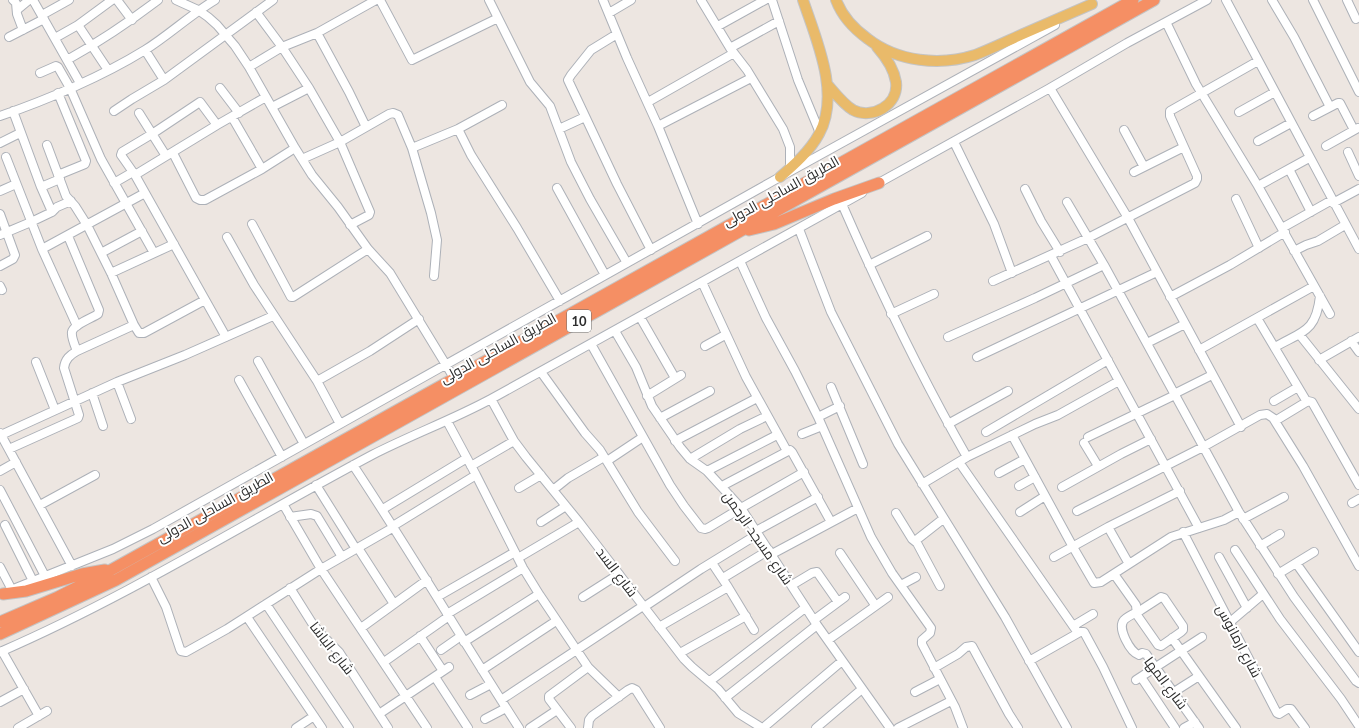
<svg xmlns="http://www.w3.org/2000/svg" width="1359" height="728" font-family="Lato,Cairo,sans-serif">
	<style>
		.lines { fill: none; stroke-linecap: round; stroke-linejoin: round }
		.minor-casing { stroke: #adb1b8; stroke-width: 10 }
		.major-casing { stroke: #c4c4c4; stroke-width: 12 }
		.highway-casing { stroke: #c4c4c4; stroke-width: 13 }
		.minor { stroke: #fff; stroke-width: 8 }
		.major { stroke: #e9ba6a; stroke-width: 10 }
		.highway { stroke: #f58f64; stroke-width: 11 }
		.labels { text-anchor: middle; stroke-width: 4; stroke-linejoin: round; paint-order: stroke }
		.shield { fill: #fff; stroke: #6c6c6c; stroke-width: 1 }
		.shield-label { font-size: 13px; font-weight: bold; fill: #2d2d2d }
		.street-label { font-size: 14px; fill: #2d2d2d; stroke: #fff }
	</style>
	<rect width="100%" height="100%" fill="#ede6e1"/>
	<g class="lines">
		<defs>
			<path id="minor" d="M13,0L16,3L17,14L23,30
				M33,0L80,83
				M117,0L132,20
				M176,0L198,10L208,17L217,25L235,46L249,67L295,148L312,175L338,207L368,249L390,273L454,378
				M380,0L412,60L498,18
				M489,0L530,82L550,106L571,162L590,199L627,263
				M603,0L627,58L658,126L698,224
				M701,0L730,48L747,70L783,129L790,147V168
				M772,0L798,80L820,133
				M1226,0L1359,249
				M1272,0L1294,37L1330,107
				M1313,0L1359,92
				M1347,0L1356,19
				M17,10L29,0
				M256,12L282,47L309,88L340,142L370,212L369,215L350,225
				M609,13L631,0
				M42,15L69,0
				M1166,22L1196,84L1258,186L1330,314
				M78,25L108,70
				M718,26L765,0
				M317,33L349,92L366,127
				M617,34L591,50L571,75L568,80L617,184L651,250
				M9,37L44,19
				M55,38L78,25L112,0
				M730,48L779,21
				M145,50L164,80
				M67,60C99,42 129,22 158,0
				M249,67L282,47L317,33L376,0
				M40,73L56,66L58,67L70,88L101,159L154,253
				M220,88L239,113
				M1050,88L1128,218L1241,427
				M58,93L86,161L85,164L58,175
				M648,102L734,53
				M272,107L309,88
				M13,111L41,187L52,212
				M114,111L132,99L164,80L273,0
				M1239,112L1275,92
				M139,113L166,156
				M0,116C47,100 103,76 145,50C169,35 190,15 215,0
				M1313,116L1338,103H1340L1354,130
				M232,117L262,169
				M217,125L200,102L152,134L122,152L121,155L135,175L226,337
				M658,126L751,78
				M458,129L471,155L517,228L560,301
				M559,129L585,117
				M1124,130L1144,167
				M1258,141L1291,123
				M954,142L994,224L1012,273
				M0,143L20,133
				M47,145L66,196L75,206L87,225L111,273L134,325L139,333H144L205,300
				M1326,146L1358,128
				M412,148L458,129L502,105
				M1348,152L1359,176
				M173,153L196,198L200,200H205L262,169L295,148
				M6,157L42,249L77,326
				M302,159L340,142L389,114L393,113L398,115L412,148L431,213L437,240L434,276
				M1289,169L1311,212
				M1134,172L1184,147
				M135,175L217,125L266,97
				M114,183L133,172
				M875,185L1050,88L1127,43L1207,0
				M1258,186L1309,158
				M41,187L60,179
				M557,188L605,275
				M1025,189L1041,221L1060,252
				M0,191L16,184
				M1236,199L1259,248
				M1067,202L1104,265L1239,512L1294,597L1356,681L1359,683
				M1333,203L1359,189
				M842,204C880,291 920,375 967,457
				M0,214L15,255L13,259L0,266
				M252,224L291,297H293L368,249
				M1282,228L1332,200
				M799,229L831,312L898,444L1005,617L1067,728
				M0,235L31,222L52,212L57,207L71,201
				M68,236L99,310L98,314C92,318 73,325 72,332C71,337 75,346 77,351
				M227,237L254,285L317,381L340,424
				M42,249L145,193
				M1294,251L1306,245L1318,241L1345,225
				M101,253L142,231
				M1051,256L1199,528
				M740,261L766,318L795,371L818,417L871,537L892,573L931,628L930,633L922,640V644L955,707L963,728
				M869,265L927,236
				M111,273L174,244
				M993,281L1088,238L1195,183L1197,179V176L1170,116V111L1258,61
				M702,282L746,377L787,451
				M0,286L2,290
				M1170,297L1230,265L1285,232
				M891,314L934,294
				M640,317L675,378
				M1257,318L1307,402
				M615,331L636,367L652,406L680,447L690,459L707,471L741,508L817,625L890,728
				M1299,334L1359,409
				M948,337L1035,298L1104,265
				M1351,341L1359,352
				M1147,343L1185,324
				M591,344L670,485L684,506L701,528L705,529L708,528L741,508L804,472
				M705,346L725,335
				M1275,347C1303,331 1316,332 1320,296
				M1199,350L1314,286
				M977,357L1157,272
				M1319,360L1359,337
				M258,361L304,444
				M36,362L55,410
				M541,372L585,433L600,450L638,512L675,561
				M239,380L282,457
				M317,381L370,351L419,319
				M117,382L131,419
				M831,387L863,464
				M92,393L103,426
				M1174,394L1212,375
				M647,396L681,375
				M491,399L514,441L526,457L579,522L684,659L692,667L718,689L738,713L762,728
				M1274,401L1298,387
				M818,417L840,406
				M660,418L710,391
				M447,421L476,475L523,568L539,594L588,667L619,697
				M1275,421L1308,401L1312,402L1359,485
				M948,424L1008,391
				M986,432L1108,360
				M0,433L72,566
				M802,434L822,426
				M1,435L117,382L185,355L273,316
				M1012,435L1073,547L1094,583L1101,582L1171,537L1224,520L1239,512
				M1088,437L1175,395
				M675,441L757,398
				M1084,443L1098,466
				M9,449L78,418L79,415L64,368C65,359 70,355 77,351L134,325
				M690,459L740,429L767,416
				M607,461L643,437
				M959,462L1078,633
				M353,465C410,551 463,641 519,728
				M471,466L514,441
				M0,471L16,462
				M707,471L777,435
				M999,473L1025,459
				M922,484L967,457L1035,424L1058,415L1119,381
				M316,485L356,549
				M722,486L790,450L792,452L831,522
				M1019,486L1035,477
				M1062,487L1121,454L1151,439
				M519,488L541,475
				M0,490L45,576
				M553,490L568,478L604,457
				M1352,503L1359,499
				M283,504L321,569L427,728
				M40,505L95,475
				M383,509L467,458
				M1077,511L1203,447L1260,415L1267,414L1273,418L1303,466L1359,566
				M1020,512L1045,496
				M896,513L912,539L917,543L940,586
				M290,517L311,514L317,516L342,557
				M1243,519L1284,497
				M541,522L566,506
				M5,525L33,581
				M393,526L476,475
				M1108,527L1129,564
				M756,531L818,497
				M1183,532L1277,713L1279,714L1287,709H1291L1305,728
				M915,541L943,519
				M1260,546L1280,534
				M358,548L394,604
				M1235,550L1280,619L1341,699L1359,726
				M840,553L875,605
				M772,554L858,508
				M1054,557L1108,527L1180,491
				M1219,557L1247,608
				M518,558L579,522
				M712,563L728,587L754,630
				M1296,563L1359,652
				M0,567L12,590
				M1114,574L1136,605L1137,615L1158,645L1161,646L1181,632L1183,630V626L1164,598L1161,597L1141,610C1136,613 1129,615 1124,620C1117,628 1130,652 1139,655L1142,653L1146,654L1199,728
				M1278,574L1314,552
				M151,577L166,607L180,649L181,651L186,652L227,629L321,569L394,527
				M723,578L769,550
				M792,585L812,573L817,572L838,602
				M901,585L916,577
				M290,588L312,623L322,635L339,652L388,728
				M11,590L113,549L153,529L780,177L1055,25
				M437,597L515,552
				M583,597L619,574
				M266,604L349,728
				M644,607L701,569L758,534
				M447,614L523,568
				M247,617L322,728
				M814,620L845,597
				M1229,623L1263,594
				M1073,626L1093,614
				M659,627L728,587
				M361,628L427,580
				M420,636L443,671
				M1172,638L1236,728
				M828,640L888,597
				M464,642L539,594
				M441,650L461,636
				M2,651L39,716
				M0,652C129,596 248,521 372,455C411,435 452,420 491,399L862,193
				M680,653L746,616
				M1029,661L1080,632H1084L1103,667L1132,728
				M384,662L449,616
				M934,668L958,654L966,647L972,646L1009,714L1018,728
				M482,670L556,621
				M435,677L468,728
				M1141,677L1175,728
				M1136,680L1202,637
				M710,681L805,608
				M915,692L940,679
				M1174,692L1199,676
				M470,695L491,684
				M725,698L817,625
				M501,700L643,606
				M0,702L24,689
				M379,714L449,667
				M485,719L506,708
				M18,728L47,711
				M296,728L314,716
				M530,728L557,710
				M571,728L549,699V696L588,667
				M588,728L589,720L592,716L628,690L632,688L636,690L660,728
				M763,728L842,661
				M816,728L862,689
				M898,728L951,701
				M1184,728L1195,722"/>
			<path id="major" d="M836,0C842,16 854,29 868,39C898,62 940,66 975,55C991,49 1007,41 1023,34C1046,24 1069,14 1092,4
				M827,84C834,92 843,104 853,110C872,120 899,105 896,82C894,69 885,56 877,47
				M780,177C794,165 810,151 819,134C841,94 816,39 803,0"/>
			<path id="highway" d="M749,230L774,224L834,199L879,183
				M3,594L26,591L82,574L105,570
				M0,622L58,597L111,570L1133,0
				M0,634L116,580L1154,0"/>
		</defs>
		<!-- minor casing -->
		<use href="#minor" class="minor-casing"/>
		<!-- major casing -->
		<use href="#major" class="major-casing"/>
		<!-- highway casing -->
		<use href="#highway" class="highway-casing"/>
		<!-- minor -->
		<use href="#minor" class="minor"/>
		<!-- major -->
		<use href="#major" class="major"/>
		<!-- highway -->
		<use href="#highway" class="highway"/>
	</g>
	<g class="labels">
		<!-- shield labels -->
		<rect class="shield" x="567" y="310" width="24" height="22" rx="3"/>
		<g class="shield-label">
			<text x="579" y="326">10</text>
		</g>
		<!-- street labels -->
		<g class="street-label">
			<text transform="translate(781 191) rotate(-29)" y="5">الطريق الساحلى الدولى</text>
			<text transform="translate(498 348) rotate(-29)" y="5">الطريق الساحلى الدولى</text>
			<text transform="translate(215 507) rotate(-29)" y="5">الطريق الساحلى الدولى</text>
			<text transform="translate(758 538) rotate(55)" y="5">شارع مسجد الرحمن</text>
			<text transform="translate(617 572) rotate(53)" y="5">شارع السد</text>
			<text transform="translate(1239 641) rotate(62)" y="5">شارع ارمانوس</text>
			<text transform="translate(332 648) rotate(52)" y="5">شارع الباشا</text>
			<text transform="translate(1166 683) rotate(53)" y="5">شارع المها</text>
		</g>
	</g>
</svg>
